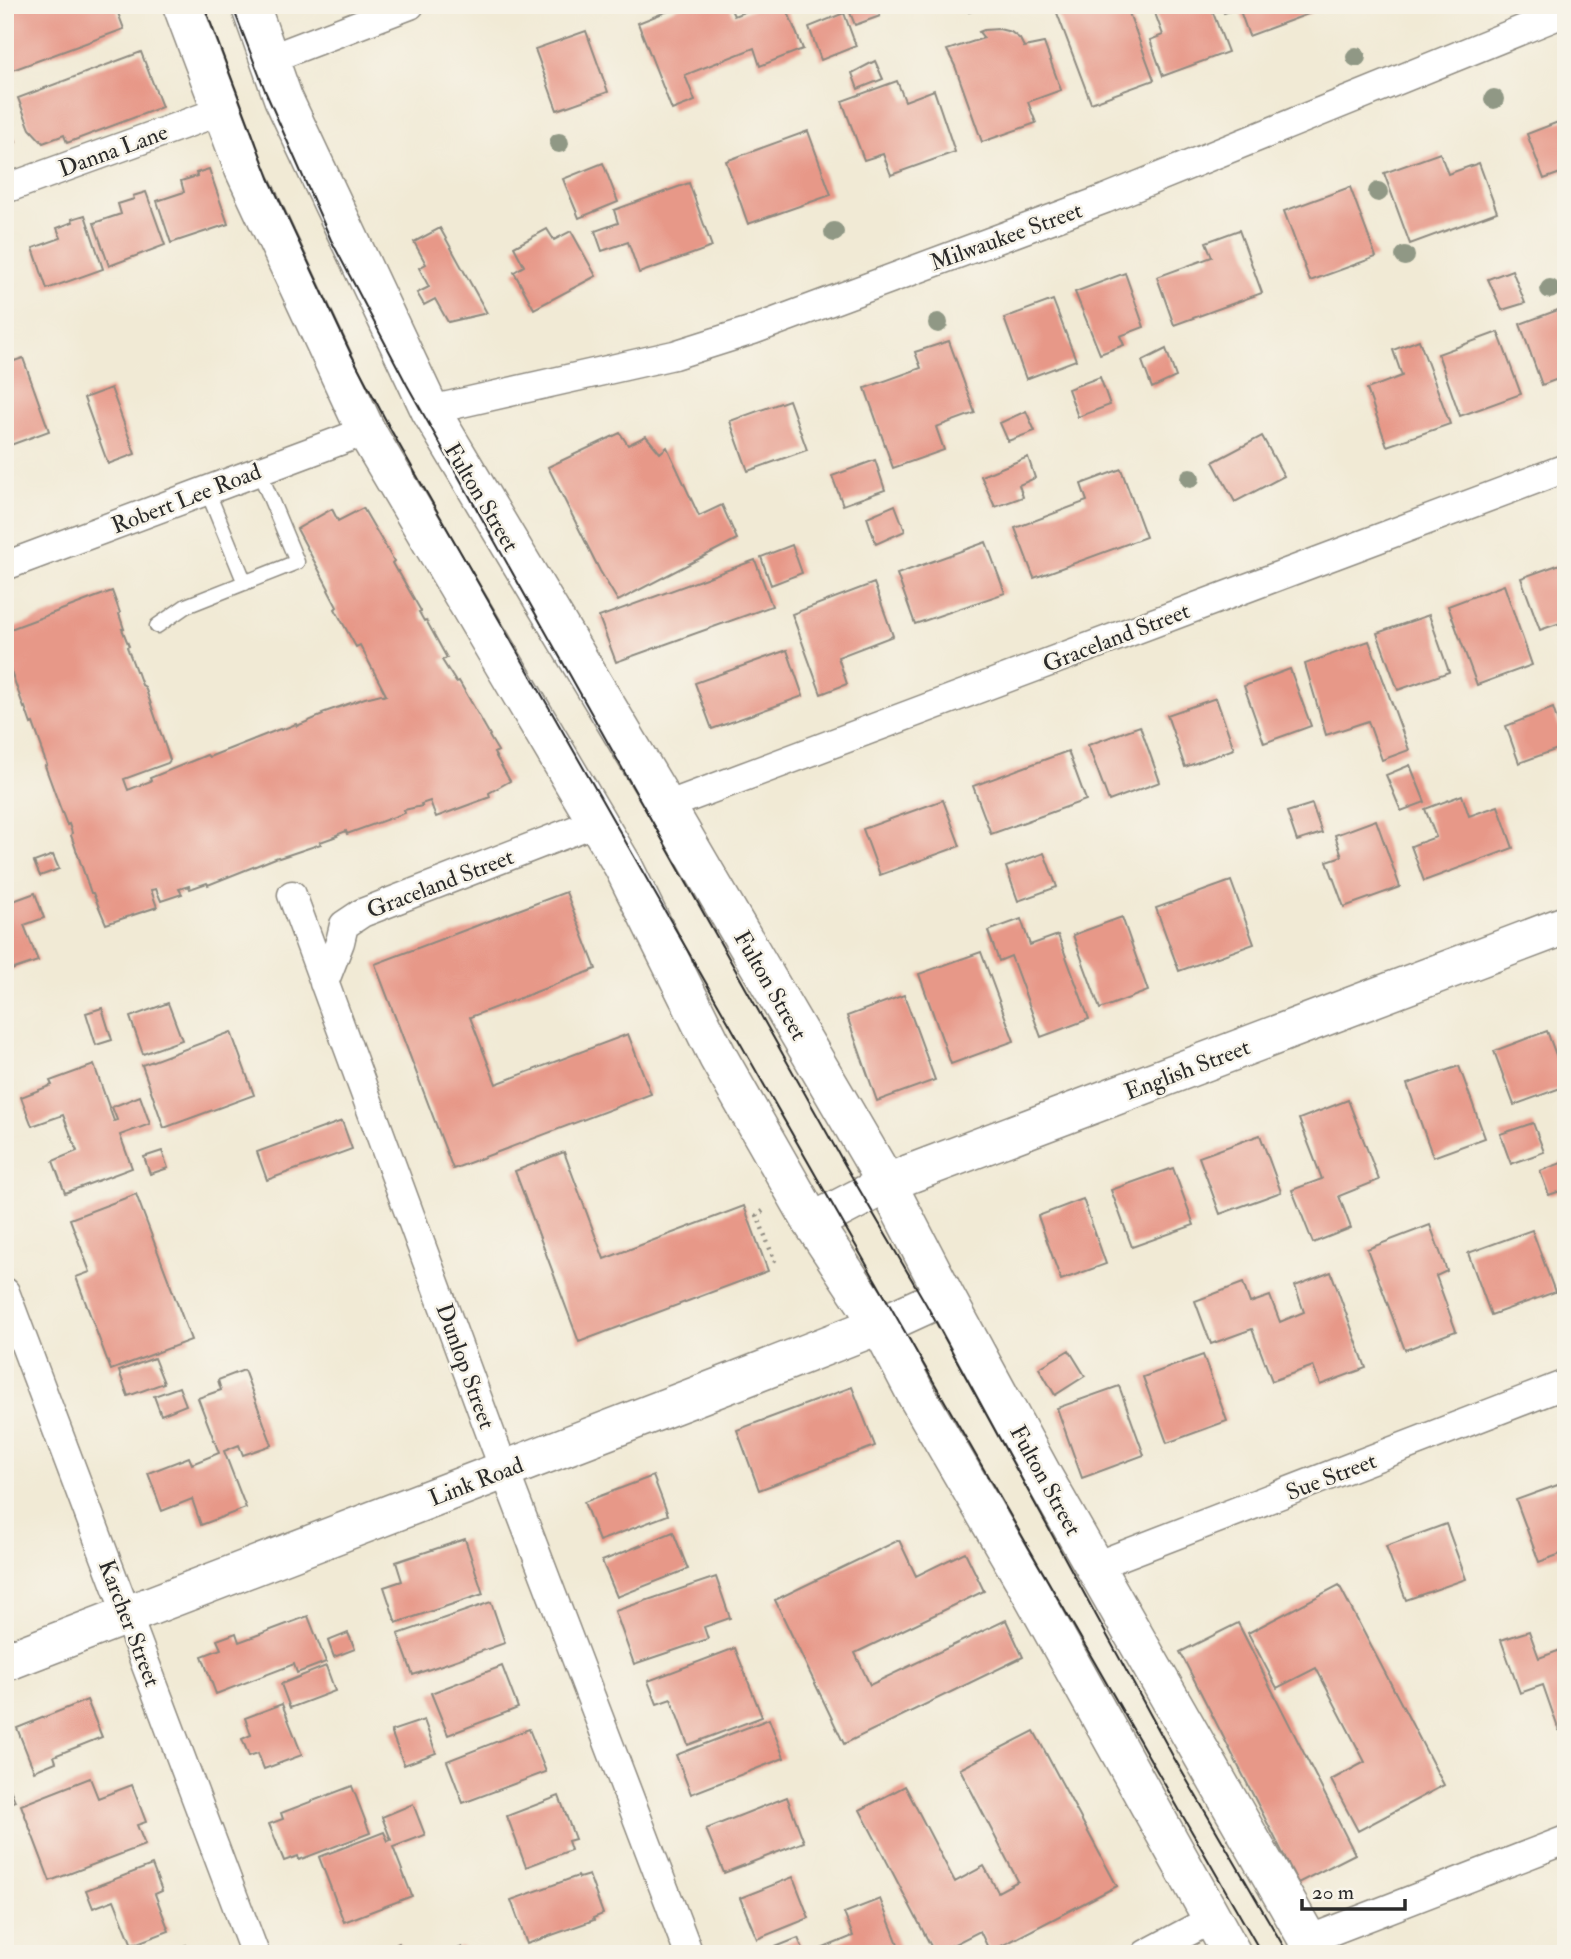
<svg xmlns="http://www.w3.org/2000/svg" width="1571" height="1959" font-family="'IM FELL Double Pica',serif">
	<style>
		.building { fill: #e79888 }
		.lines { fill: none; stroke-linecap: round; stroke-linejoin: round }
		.lane-casing { stroke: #8e8a80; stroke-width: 17 }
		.street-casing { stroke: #8e8a80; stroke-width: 31 }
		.secondary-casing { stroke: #8e8a80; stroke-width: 41 }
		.path { stroke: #8e8a80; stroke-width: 4.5; stroke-dasharray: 2 5; stroke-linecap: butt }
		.lane { stroke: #fff; stroke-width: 14 }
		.street { stroke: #fff; stroke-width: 28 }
		.secondary { stroke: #fff; stroke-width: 38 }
		.tram { stroke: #2b2b2b; stroke-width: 2 }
		.tree { fill: #909885 }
		.labels { text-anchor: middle; stroke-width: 5; stroke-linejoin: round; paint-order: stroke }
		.street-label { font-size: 23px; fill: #2b2b2b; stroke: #f7f3e8 }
	</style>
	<rect width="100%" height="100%" fill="#f7f3e8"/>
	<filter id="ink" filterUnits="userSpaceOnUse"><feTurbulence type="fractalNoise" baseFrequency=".0143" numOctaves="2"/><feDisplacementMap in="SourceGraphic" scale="14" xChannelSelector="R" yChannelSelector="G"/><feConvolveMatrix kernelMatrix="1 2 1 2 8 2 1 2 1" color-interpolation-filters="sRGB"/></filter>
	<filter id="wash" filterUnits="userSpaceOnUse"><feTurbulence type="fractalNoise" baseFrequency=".00686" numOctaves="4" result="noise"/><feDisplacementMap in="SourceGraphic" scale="28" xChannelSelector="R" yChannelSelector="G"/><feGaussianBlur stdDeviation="1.57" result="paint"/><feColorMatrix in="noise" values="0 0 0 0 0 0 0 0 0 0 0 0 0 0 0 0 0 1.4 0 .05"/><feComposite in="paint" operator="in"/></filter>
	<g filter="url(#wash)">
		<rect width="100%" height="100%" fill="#f1ead5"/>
		<g id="blocks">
			<!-- building -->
			<path class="building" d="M18,5H115L124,29L10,71L5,58V10Z
				M683,5H729L734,16L762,5H785L803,49L760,66L754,48L685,75L695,101L672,110L638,23Z
				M847,5H877L880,16L855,25Z
				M966,5H987V6L969,12Z
				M1054,5H1126L1154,80L1091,103Z
				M1152,5H1210L1228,52L1163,76L1150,40L1163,35Z
				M1220,5H1307L1311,13L1249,36L1239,8L1224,13Z
				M844,13L856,46L821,60L809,27Z
				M999,29L1011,32L1020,39L1024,47L1044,43L1061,90L1028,102L1036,123L982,142L955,66L947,50L984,38L979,32L984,30Z
				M586,31L608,92L557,110L535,49Z
				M141,52L162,107L67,143L64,135L43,143L30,129L18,98Z
				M875,61L883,79L858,89L852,73Z
				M897,81L905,101L934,90L955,152L891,175L883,154L864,160L842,101Z
				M5,112L16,142L5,146Z
				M1566,119V171L1544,179L1527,134Z
				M808,131L831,195L748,224L726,161Z
				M1440,153L1448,174L1479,163L1497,212L1410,244L1384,173Z
				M603,163L618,202L579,218L563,179Z
				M209,169L228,224L171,243L157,201L184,192L181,181L197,176L196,173Z
				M689,183L712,247L639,273L628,242L602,251L595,231L618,223L614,210Z
				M1350,187L1376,257L1310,281L1284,211Z
				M146,192L165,245L109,266L94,223L121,214L118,204L134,199L133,196Z
				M85,215L103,269L47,289L33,248L61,238L57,228L73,222L72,219Z
				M440,228L487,313L448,322L435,299L424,305L417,293L429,287L419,268L426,264L414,242Z
				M547,229L554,240L571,231L596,276L534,309L514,272L524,266L514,247Z
				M1239,230L1262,293L1174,325L1157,277L1212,257L1206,242Z
				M1512,270L1525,303L1502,310L1488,279Z
				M1125,273L1144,327L1120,336L1124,345L1100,354L1075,292Z
				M1053,300L1076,360L1026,379L1004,318Z
				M1566,307V376L1542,385L1520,324Z
				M1498,332L1521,394L1460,416L1438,354Z
				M1419,340L1450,424L1387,446L1367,389L1402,376L1393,350Z
				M949,341L975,413L936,427L944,450L893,468L865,388L921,368L915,352Z
				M1166,349L1176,377L1152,388L1142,361Z
				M23,358L49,431L5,447V364Z
				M1100,377L1110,405L1078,417L1068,389Z
				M111,388L135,454L108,464L84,398Z
				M789,400L807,450L748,471L730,421Z
				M1026,411L1035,431L1008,441L1000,423Z
				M620,433L628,445L646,436L660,453L667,447L699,516L722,505L737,539L618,601L600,571L548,467Z
				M1262,436L1284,476L1235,502L1213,462Z
				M1028,457L1035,478L1019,485L1023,497L995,507L981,476Z
				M875,460L885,490L843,505L832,476Z
				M1121,469L1146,537L1034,578L1015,528L1087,501L1081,484Z
				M895,505L905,531L876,544L867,517Z
				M363,508L394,561L392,563L397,572L398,571L421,611L419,612L424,621L426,620L447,658L442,660L456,682L459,681L490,735L489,736L498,751L494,753L510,781L489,793L490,797L436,817L430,801L421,804L422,806L404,810L405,813L347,834L346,831L336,835L337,836L320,842L321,844L279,858L278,857L208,885L207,883L190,889L189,886L179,889L182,894L161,901L156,889L151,890L157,907L106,924L93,893H91L71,835L72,833L69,824L67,825L60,807L45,766L47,765L41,749L42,748L33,723L31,724L25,707L24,708L5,654V631L112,591L120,613L119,614L124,629H122L129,646L127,647L136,671H137L142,685L145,687L170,760L168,763L124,779L128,790L151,781L150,778L207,755L209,757L280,729L281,730L296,724L297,726L323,715L322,713L365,698L381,694L383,696L386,695L360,645L356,647L335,609L337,607L328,590L329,589L297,529L332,509L338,521Z
				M986,542L1005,593L915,624L897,574Z
				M792,545L802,573L771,585L761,557Z
				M755,560L772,606L616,662L599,617Z
				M1566,562V621L1540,630L1521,578Z
				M874,583L893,636L838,657L847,684L821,694L792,614Z
				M1504,585L1532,665L1477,685L1448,606Z
				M1429,615L1449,672L1398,690L1377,633Z
				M1369,641L1409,750L1382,760L1368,721L1326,735L1305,664Z
				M787,650L803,696L712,729L695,683Z
				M1290,669L1311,726L1264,743L1244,686Z
				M1216,698L1234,749L1185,767L1167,715Z
				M1553,708L1566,746L1519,763L1506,726Z
				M1140,726L1160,782L1109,801L1088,745Z
				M1068,751L1086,800L991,834L973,786Z
				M1410,765L1425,802L1401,811L1386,775Z
				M1462,795L1469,816L1498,806L1513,848L1424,881L1411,846L1436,837L1425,809Z
				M943,800L960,846L880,875L863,829Z
				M1312,804L1322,833L1297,841L1287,812Z
				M1376,820L1400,887L1344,907L1327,861L1342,856L1335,835Z
				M1044,853L1057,887L1018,901L1006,867Z
				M53,855L59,869L40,876L34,862Z
				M1231,881L1254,944L1179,971L1156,908Z
				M566,892L596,969L470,1017L496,1084L628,1034L651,1094L453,1169L375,964Z
				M35,893L44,918L24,925L38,961L5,972V904Z
				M1122,917L1148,991L1100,1009L1073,935Z
				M1021,919L1030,945L1058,935L1089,1019L1041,1037L1011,956L999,961L988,931Z
				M981,952L1014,1041L951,1064L919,974Z
				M904,995L935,1080L877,1101L847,1016Z
				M168,1003L182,1040L143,1054L130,1017Z
				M102,1008L112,1040L96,1045L86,1013Z
				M1547,1031L1566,1082V1086L1514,1105L1494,1051Z
				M231,1032L254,1095L164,1128L142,1065Z
				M94,1065L114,1121L117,1120L112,1107L140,1096L150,1124L120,1135L132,1168L65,1193L53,1161L77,1151L63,1115L32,1126L21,1097L52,1085L50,1081Z
				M1459,1066L1485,1138L1433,1157L1407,1084Z
				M1348,1100L1379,1180L1339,1196L1351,1228L1313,1243L1292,1190L1322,1179L1299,1119Z
				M342,1121L352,1149L267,1180L257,1152Z
				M1533,1123L1544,1152L1511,1164L1500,1134Z
				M1260,1135L1281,1192L1220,1214L1199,1157Z
				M162,1151L168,1168L150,1174L144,1157Z
				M564,1152L604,1259L744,1206L768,1271L579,1342L515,1171Z
				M1564,1162L1566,1167V1189L1549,1195L1540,1171Z
				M1173,1168L1194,1225L1132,1247L1111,1190Z
				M136,1194L191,1340L111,1370L76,1277L90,1272L70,1219Z
				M1083,1199L1106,1264L1061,1280L1038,1216Z
				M1430,1225L1447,1271L1436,1276L1456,1331L1405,1350L1367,1249Z
				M1532,1230L1555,1292L1491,1315L1468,1253Z
				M1331,1272L1366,1368L1320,1385L1313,1366L1272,1381L1252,1329L1211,1344L1195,1301L1243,1283L1250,1303L1270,1296L1280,1322L1304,1312L1295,1286Z
				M1069,1350L1085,1376L1055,1395L1039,1368Z
				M1203,1355L1227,1421L1167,1443L1143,1377Z
				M154,1358L164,1383L128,1396L119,1371Z
				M244,1370L272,1445L243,1455L239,1445L224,1451L246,1508L201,1525L192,1499L162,1511L148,1473L189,1457L192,1464L219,1453L198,1398L221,1390L218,1380Z
				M1119,1386L1144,1455L1082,1478L1057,1408Z
				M179,1387L186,1405L161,1415L154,1396Z
				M852,1387L875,1446L759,1490L737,1430Z
				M653,1476L668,1515L599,1541L584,1502Z
				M1566,1482V1552L1539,1562L1516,1500Z
				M1446,1524L1466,1579L1406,1600L1386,1546Z
				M673,1532L688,1569L617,1597L602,1561Z
				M465,1539L483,1594L396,1623L384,1587L402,1581L396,1562Z
				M899,1540L916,1576L965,1552L984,1591L855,1653L870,1685L1006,1620L1023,1657L844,1744L775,1600Z
				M716,1577L730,1618L704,1627L708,1639L634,1664L615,1611Z
				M1339,1585L1444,1785L1358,1831L1331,1780L1365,1762L1316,1668L1277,1688L1248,1633Z
				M491,1602L505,1643L413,1675L398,1634Z
				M308,1616L326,1662L297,1673L294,1664L216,1694L202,1656L221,1649L217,1640L236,1633L239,1642Z
				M1238,1623L1355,1854L1298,1883L1180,1652Z
				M1529,1631L1539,1658L1566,1648V1728L1559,1731L1543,1685L1520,1693L1501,1640Z
				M348,1633L355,1649L334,1657L328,1641Z
				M735,1648L762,1717L688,1745L671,1699L657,1704L648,1681Z
				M326,1666L335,1691L290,1708L281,1684Z
				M502,1666L518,1708L448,1735L431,1693Z
				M87,1700L102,1737L54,1756L56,1762L34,1771L17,1728Z
				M282,1704L302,1755L264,1769L258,1753L249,1756L242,1739L251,1735L245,1718Z
				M769,1719L784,1758L691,1794L676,1755Z
				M424,1720L436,1753L404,1765L391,1731Z
				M529,1729L546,1772L463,1803L447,1761Z
				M1034,1731L1117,1886L990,1952L980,1931L935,1954L860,1810L905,1786L955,1882L984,1866L998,1892L1018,1881L960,1769Z
				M5,1777L15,1801L5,1805Z
				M90,1778L98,1798L132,1785L146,1822L137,1825L145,1845L50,1881L21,1805Z
				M352,1786L370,1833L299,1860L298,1856L284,1861L269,1824L283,1819L281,1813Z
				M559,1796L575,1839L568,1841L571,1850L526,1867L507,1816Z
				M787,1797L804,1842L724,1873L706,1829Z
				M413,1804L425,1835L393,1847L412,1896L344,1922L319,1857L384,1832L388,1841L391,1840L382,1817Z
				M152,1865L162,1891L155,1894L169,1931L132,1945L114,1900L93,1908L86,1890Z
				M589,1875L603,1914L593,1918L594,1920L527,1944L511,1900L578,1876L579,1878Z
				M793,1877L809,1918L757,1939L740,1898Z
				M880,1899L902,1954H809L853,1936L844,1913Z
				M798,1938L805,1954H758Z
				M399,1943L403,1954H372Z
				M186,1945L189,1954H164Z
				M462,1947L465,1954H446Z"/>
		</g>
	</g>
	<g filter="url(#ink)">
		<use href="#blocks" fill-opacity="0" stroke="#8e8a80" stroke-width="2"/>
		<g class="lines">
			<defs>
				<path id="lane" d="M207,490L245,583
					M157,626L186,606L297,562L259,471"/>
				<path id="street" d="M269,59L410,5
					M5,189L221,111
					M430,410L674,355L753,330L1105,199L1566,12
					M5,566L366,431
					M666,806L1566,468
					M292,895L491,1435L689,1954
					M324,983L340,942L344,925L362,913L596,822
					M5,1292L255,1954
					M1095,1566L1566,1384
					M1308,1940L1566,1840
					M1146,1954L1212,1919"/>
				<path id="secondary" d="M182,5L244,169L366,431L623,866L718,1057L812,1222L880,1325L917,1396L1031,1592L1232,1954
					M250,5L283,98L430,410L666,806L887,1184L945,1296L1044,1478L1316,1954
					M812,1222C845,1207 875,1188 909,1174L1566,925
					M5,1662L741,1379L897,1318L945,1296"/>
			</defs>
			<!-- lane casing -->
			<use href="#lane" class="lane-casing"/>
			<!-- street casing -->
			<use href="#street" class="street-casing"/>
			<!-- secondary casing -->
			<use href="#secondary" class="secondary-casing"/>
			<!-- path -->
			<path class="path" d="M763,1211L757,1215L775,1262"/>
			<!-- lane -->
			<use href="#lane" class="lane"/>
			<!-- street -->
			<use href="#street" class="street"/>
			<!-- secondary -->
			<use href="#secondary" class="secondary"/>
			<!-- tram -->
			<path class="tram" d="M204,5L269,178L351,354L392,432L897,1318C1020,1529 1139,1743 1262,1954
				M232,5L266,93L331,240L407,385L845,1165L926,1304L1174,1758L1288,1954"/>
		</g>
		<!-- trees -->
		<g class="tree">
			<circle cx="1356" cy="57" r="10"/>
			<circle cx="1494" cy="99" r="10"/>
			<circle cx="559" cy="143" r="10"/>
			<circle cx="1378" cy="192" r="10"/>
			<circle cx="834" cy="232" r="10"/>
			<circle cx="1405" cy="256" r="10"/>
			<circle cx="1550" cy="289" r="10"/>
			<circle cx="938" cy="323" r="10"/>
			<circle cx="1190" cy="478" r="10"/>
		</g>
	</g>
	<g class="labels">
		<!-- street labels -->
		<g class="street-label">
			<text transform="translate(113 150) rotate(-20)" y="8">Danna Lane</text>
			<text transform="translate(1006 236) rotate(-20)" y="8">Milwaukee Street</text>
			<text transform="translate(482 497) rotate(59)" y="8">Fulton Street</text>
			<text transform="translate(186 498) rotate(-21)" y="8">Robert Lee Road</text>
			<text transform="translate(1116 637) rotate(-21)" y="8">Graceland Street</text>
			<text transform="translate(440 883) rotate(-21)" y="8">Graceland Street</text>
			<text transform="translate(771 985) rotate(60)" y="8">Fulton Street</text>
			<text transform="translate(1187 1069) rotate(-21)" y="8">English Street</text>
			<text transform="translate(466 1366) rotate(70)" y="8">Dunlop Street</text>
			<text transform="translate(1331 1476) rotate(-21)" y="8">Sue Street</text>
			<text transform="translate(1046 1480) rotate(61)" y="8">Fulton Street</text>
			<text transform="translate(476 1481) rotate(-21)" y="8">Link Road</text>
			<text transform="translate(130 1623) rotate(69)" y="8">Karcher Street</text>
		</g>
	</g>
	<!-- margin -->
	<rect width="1571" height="1959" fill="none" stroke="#f7f3e8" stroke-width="28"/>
	<!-- scale -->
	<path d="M1302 1899v10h103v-10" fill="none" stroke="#2b2b2b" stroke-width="3.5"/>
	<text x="1312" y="1899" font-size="21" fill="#2b2b2b" stroke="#f7f3e8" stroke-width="5" paint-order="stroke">20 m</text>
</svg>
